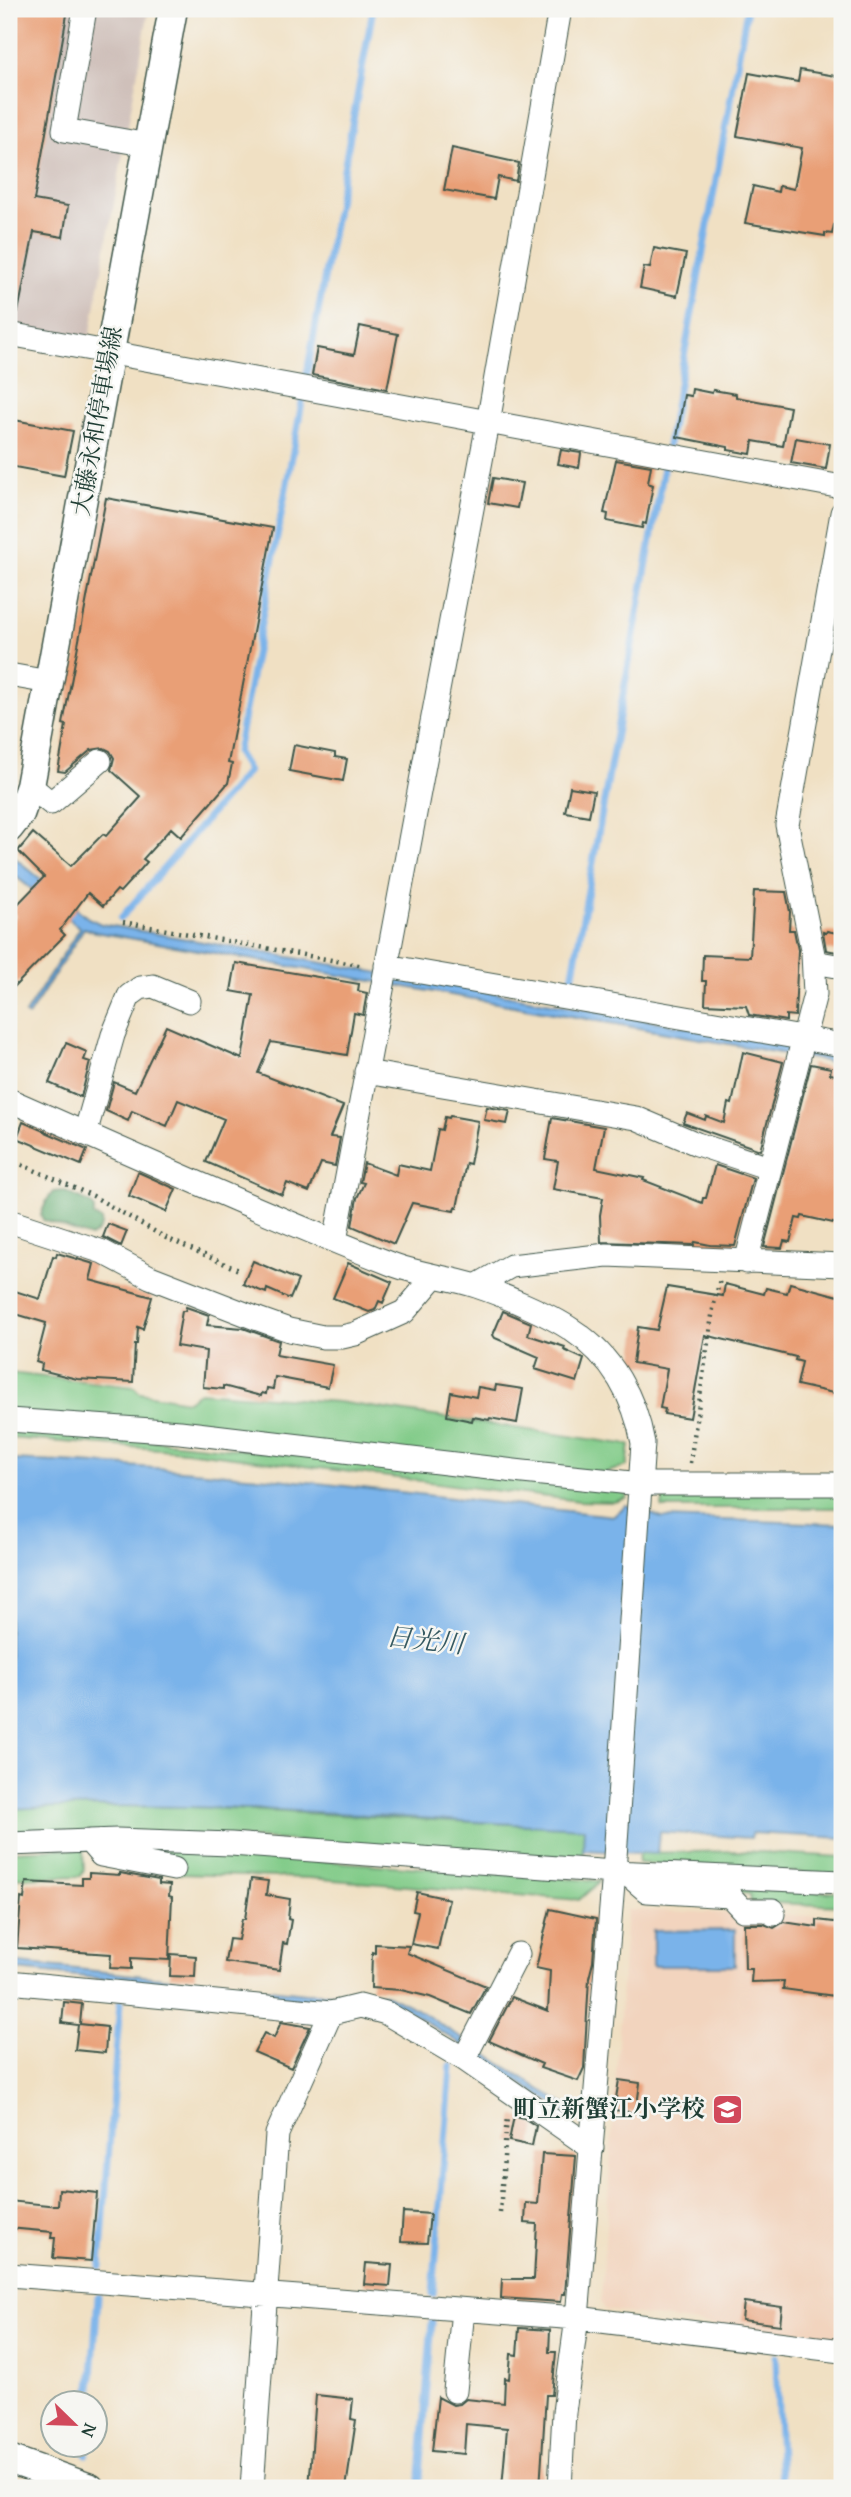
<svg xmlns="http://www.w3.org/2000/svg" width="851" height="2497" font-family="'Gentium Book Plus','Noto Serif JP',serif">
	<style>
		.built { fill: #f2d4be }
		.industrial { fill: #cfc0ba }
		.green { fill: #81cb88; stroke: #50845e; stroke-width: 2 }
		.forest { fill: #68af74; stroke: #447654; stroke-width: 2 }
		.water { fill: #7ab3ea; stroke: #4c788f; stroke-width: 2 }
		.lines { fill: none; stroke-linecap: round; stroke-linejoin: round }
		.stream { stroke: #7ab3ea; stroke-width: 7 }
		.building { fill: #e99f76 }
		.minor-casing { stroke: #3e5549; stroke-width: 25 }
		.major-casing { stroke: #3e5549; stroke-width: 31 }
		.path { stroke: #3e5549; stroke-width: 4.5; stroke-dasharray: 2 5; stroke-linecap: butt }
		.minor { stroke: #fff; stroke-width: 23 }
		.major { stroke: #fff; stroke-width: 28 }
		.labels { text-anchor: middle; stroke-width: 5; stroke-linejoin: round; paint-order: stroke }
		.street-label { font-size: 24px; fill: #1f3d34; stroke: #f6f6f2 }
		.poi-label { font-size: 24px; font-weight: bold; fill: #1f3d34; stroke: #f6f6f2; text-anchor: end }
		.water-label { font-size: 26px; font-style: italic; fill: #365a62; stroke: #f6f6f2 }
	</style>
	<rect width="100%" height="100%" fill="#f6f6f2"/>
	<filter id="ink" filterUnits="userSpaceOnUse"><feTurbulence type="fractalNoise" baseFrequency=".0143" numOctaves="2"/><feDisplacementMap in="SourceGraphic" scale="14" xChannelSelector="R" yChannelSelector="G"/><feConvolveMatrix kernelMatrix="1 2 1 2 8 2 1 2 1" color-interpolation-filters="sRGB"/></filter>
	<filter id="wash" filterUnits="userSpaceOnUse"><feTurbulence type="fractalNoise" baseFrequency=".00686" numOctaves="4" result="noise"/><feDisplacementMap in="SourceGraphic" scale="28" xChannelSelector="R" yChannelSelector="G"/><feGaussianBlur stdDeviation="1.57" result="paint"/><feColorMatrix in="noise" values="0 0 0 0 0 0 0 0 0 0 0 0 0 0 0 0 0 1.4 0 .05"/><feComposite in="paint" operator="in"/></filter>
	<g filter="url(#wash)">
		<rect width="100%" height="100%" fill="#f0e0c3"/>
		<!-- built -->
		<path class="built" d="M627,1910L842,1917V2343L605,2310L601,2301Z"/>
		<!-- industrial -->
		<path class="industrial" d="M9,9H149L89,342L9,328Z"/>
		<!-- green -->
		<path class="green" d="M9,1373L134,1387L140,1393L187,1401L200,1392L338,1402L630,1445L627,1466L604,1473L9,1416Z
			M9,1426L611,1487L627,1494V1498L614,1502L579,1501L186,1451L9,1438Z
			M842,1493V1508H662L664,1494Z
			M61,1806L189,1807L584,1828L583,1858L232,1837H9V1809Z
			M117,1846L600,1881L579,1900L309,1878L180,1874Z
			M83,1848L84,1870L81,1876L9,1878V1851Z
			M741,1851L842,1857V1875L638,1863L639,1853Z
			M644,1881L842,1893V1906L751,1902L750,1894L656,1887Z"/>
		<!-- forest -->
		<path class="forest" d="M63,1191L90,1203L94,1208V1216L101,1220C103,1227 97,1234 90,1237L43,1220L41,1214L47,1200L53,1192Z"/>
		<!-- water -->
		<path class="water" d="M9,853L88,918L101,924L842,1054V1064L95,932L84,928L28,1016L25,1014L80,928L9,871Z
			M9,1460C211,1466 413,1495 614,1516L626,1505L662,1518L842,1524V1838L752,1833L751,1838L659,1832L657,1854L583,1850L584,1828C393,1818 200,1799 9,1809Z
			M735,1930V1966H653V1931Z
			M9,1962L306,1993H384L417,2009L558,2101L586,2114L584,2122L555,2105L403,2007C374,1995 361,1997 330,2002L9,1969Z"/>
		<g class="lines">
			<!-- stream -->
			<path class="stream" d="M306,379L373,9
				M668,445L747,9
				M121,918L248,771L237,753L303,397
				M570,990L665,462
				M100,2266L120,2003
				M433,2294L451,2066
				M776,2357L781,2488
				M90,2402L98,2297
				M86,2454L87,2444
				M419,2488L432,2322"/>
		</g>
		<g id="blocks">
			<!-- building -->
			<path class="building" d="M9,9H68L34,200L68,206L63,237L34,232L18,312L9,311Z
				M800,70L842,77V227L834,225L832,234L825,233V236L745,223L753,186L778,192L779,186L794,189L802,148L737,136L749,73L798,82Z
				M452,148L519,163L516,181L498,177L494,199L444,190Z
				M654,248L686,254L677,296L640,288L644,267L650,268Z
				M360,326L398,334L387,389L312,375L317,348L354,355Z
				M692,389L712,393L713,390L736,394V397L790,407L783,446L753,441L751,454L728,450V447L677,437L684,395L691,396Z
				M9,419L73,431L64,476L9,466Z
				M796,438L830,444L826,469L791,463Z
				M561,450L581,453L579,468L558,464Z
				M616,460L651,466L648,483L653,485L646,524L643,523L642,528L607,521L608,514L604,513Z
				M493,478L522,483L517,508L488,503Z
				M106,498L273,528L228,763L232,764L228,783L181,837L171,828L143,859L147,862L141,869L120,892L117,890L103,906L88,893L60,930L65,935L9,992V923L16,916L11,911L44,877L18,851L33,833L71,866L103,834L106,836L141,797L111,770L114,758L110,751L104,748L91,750L65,772L58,771L66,725L63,724Z
				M294,745L335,753V757L347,759L343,781L289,771Z
				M570,787L594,791L589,816L565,812Z
				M754,891L786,892L790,912L789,930H794L798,950L795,1016L786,1015V1021L749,1015L746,1006L705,1004L706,981H702L703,955L750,957Z
				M827,931L842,934V953L826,950L823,932L826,933Z
				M236,963L359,984L358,991L367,993L363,1015L354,1013L347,1055L271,1042L258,1073L343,1106L330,1137L340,1138L335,1166L321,1163L309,1192L287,1183L282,1195L206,1162L224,1119L178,1100L167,1126L132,1111L128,1121L106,1111L114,1082L135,1091L166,1026L242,1059L253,995L231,991Z
				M66,1043L87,1052L84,1060L90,1062L81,1097L49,1083Z
				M743,1052L783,1062L760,1150L683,1123L687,1113L705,1120L706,1116L724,1123L728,1103L732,1104Z
				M811,1064L831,1068L830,1074L842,1076V1225L802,1216L801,1219L796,1218L790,1242L784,1241L782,1248L764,1247Z
				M487,1107L510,1111L507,1124L484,1120Z
				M450,1116L478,1121L470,1164L466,1163L457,1208L455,1207L454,1211L412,1203L394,1244L352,1226L357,1198L364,1183L360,1182L364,1163L396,1175L398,1164L430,1171L438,1129L442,1130L445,1117L449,1118Z
				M552,1118L604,1127L596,1168L644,1178L643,1180L702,1203L703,1198H706L715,1165L753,1178L735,1246L710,1245L695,1242L694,1245L601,1242L600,1215L603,1198L553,1189L558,1161L545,1159Z
				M23,1122L87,1150L81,1165L17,1138Z
				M138,1172L176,1189L166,1212L129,1196Z
				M108,1224L127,1231L121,1246L103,1237Z
				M57,1253L94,1264L90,1280L152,1297L143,1329L138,1327L137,1344H135L133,1382L77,1379L41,1370L42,1364L36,1362L46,1323L9,1312V1289L40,1299L53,1256L56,1257Z
				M253,1261L298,1280L290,1299L267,1289L266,1293L243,1284Z
				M348,1263L392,1282L383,1303L379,1301L375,1310L369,1312L333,1298Z
				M790,1283L842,1297V1395L797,1385L802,1362L795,1360L796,1357L705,1335L690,1418L664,1414L665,1409L660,1408L667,1369L633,1363L638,1327L657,1330L667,1287L723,1296L725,1284L764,1294L766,1288L787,1293Z
				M186,1307L209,1315L207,1325L243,1328L279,1341L276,1355L333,1365L328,1387L275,1377L273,1389L267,1388L266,1394L262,1393L261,1396L223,1386V1389L203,1387L206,1351L176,1346L182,1311H185Z
				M503,1311L531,1323L528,1335L565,1347L564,1350L584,1359L577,1382L535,1369L539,1357L495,1338L493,1335Z
				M496,1385L523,1389L517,1423L490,1418L489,1420L473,1417L472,1421L447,1416L451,1392L476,1397L478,1387L495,1390Z
				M89,1873L120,1875V1873L159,1880V1884L170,1885L169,1896L172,1897L169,1960L131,1958V1969L110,1968L111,1954L17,1948L21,1898L24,1899L26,1882L82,1885V1878H89Z
				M251,1879L268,1881L266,1895L290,1899L288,1919L291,1920L287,1944L283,1943L279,1970L225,1962L229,1939L238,1940L242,1919H245Z
				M417,1892L449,1899L438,1949L411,1944L418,1912L413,1911Z
				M550,1909L596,1919L593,1962L589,1978L584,2068L578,2081L540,2068L542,2064L489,2041L512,1997L548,2011L550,1971L536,1968Z
				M817,1920L842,1923V1997L783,1989L784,1981L751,1982L752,1969H745L744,1924H764L774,1928L784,1922L817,1927Z
				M375,1944L409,1946L407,1953L486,1986L471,2014L430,1997L401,1990L371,1988L372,1952L375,1953Z
				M171,1954L196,1956L195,1977L170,1976Z
				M64,2002L82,2004L80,2024L107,2027L105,2053L75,2050L78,2025L62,2023Z
				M281,2022L310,2027L291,2068L254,2052L264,2033L274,2038Z
				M619,2080L640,2083L636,2113L614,2110Z
				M514,2116L524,2118L536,2126L532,2146L509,2141Z
				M542,2154L576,2156L565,2294H562L561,2302L501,2298L502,2279H534L537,2224L525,2223L526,2203L538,2204Z
				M59,2189L97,2193L91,2261L53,2258L55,2238H51L52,2232L9,2228V2201L58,2206Z
				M403,2212L430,2214L427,2243L401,2242Z
				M366,2263L392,2265L390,2286L364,2284Z
				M744,2302L782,2307L780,2325L742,2320Z
				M519,2328L550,2330L549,2352H556L552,2395H546L540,2488H502L507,2428L466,2424L464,2454L432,2451L438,2397L453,2405L460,2404L466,2399L504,2403L505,2378L509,2379L511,2354L517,2355Z
				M316,2395L353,2399L351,2419L356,2420L346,2488H309Z"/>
		</g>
	</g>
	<g filter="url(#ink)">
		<use href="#blocks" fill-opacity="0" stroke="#3e5549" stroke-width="2"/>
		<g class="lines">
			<defs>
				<path id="minor" d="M85,9L64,130L148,145
					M9,334L842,487
					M9,675L49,682
					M30,786L51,803L100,761
					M814,962L842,967
					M386,966L842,1045
					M366,1072L636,1118L697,1144L769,1168
					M9,1100C137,1156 264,1214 394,1265C421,1275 449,1277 476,1286C503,1295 549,1314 572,1330C612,1356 635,1398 643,1443L614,1872L577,2318L564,2412L560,2488
					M85,1134L113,1035L129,996L140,988L153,986L189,1001
					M9,1221L103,1252L150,1277L258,1319L289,1330L323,1337H342L355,1334L404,1312L435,1276
					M335,1241L488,423L560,9
					M746,1262L815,994L813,954L787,825L842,513
					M476,1286L511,1266L607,1255L842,1265
					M9,1420L180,1432L523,1472L641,1484H842
					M89,1841L101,1855L174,1869
					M9,1844L117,1840L231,1844L614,1872L842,1882
					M625,1872L647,1891L730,1896L743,1910H773V1914
					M9,1982L331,2013L360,2006L386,2013L464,2059L592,2148
					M464,2059L518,1954
					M9,2275L577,2318L842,2351
					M455,2391L463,2310
					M252,2488L277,2134L331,2013"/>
				<path id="major" d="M9,828L20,814L30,786L173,9
					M9,2459L90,2488"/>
			</defs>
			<!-- minor casing -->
			<use href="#minor" class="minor-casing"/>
			<!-- major casing -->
			<use href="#major" class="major-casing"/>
			<!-- path -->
			<path class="path" d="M123,922L364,966
				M9,1159L93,1196L166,1238L241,1271
				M690,1463L713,1309L720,1279
				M500,2213L507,2116"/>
			<!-- minor -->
			<use href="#minor" class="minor"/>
			<!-- major -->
			<use href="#major" class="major"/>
		</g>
	</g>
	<!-- icons -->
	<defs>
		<symbol id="school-square" viewBox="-11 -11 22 22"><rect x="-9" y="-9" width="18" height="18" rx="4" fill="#d1495b" stroke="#f6f6f2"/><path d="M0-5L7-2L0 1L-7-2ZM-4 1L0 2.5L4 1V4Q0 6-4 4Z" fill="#fff"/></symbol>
	</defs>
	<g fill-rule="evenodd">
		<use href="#school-square" x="710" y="2092" width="35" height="35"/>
	</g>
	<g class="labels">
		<!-- street labels -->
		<g class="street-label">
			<text transform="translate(97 421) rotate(-80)" y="8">大藤永和停車場線</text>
		</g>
		<!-- poi labels -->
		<g class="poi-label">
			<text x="705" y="2117">町立新蟹江小学校</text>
		</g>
		<!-- water labels -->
		<g class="water-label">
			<text transform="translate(425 1640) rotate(6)" y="9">日光川</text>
		</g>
	</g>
	<!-- margin -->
	<rect width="851" height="2497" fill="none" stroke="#f6f6f2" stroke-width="35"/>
	<!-- north arrow -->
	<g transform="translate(74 2424) rotate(113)"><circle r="33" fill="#f6f6f2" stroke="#a0aca6" stroke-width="2"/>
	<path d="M0-5L12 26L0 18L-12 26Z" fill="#d1495b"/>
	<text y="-10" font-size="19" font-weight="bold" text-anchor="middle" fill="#1f3d34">N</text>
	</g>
</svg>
